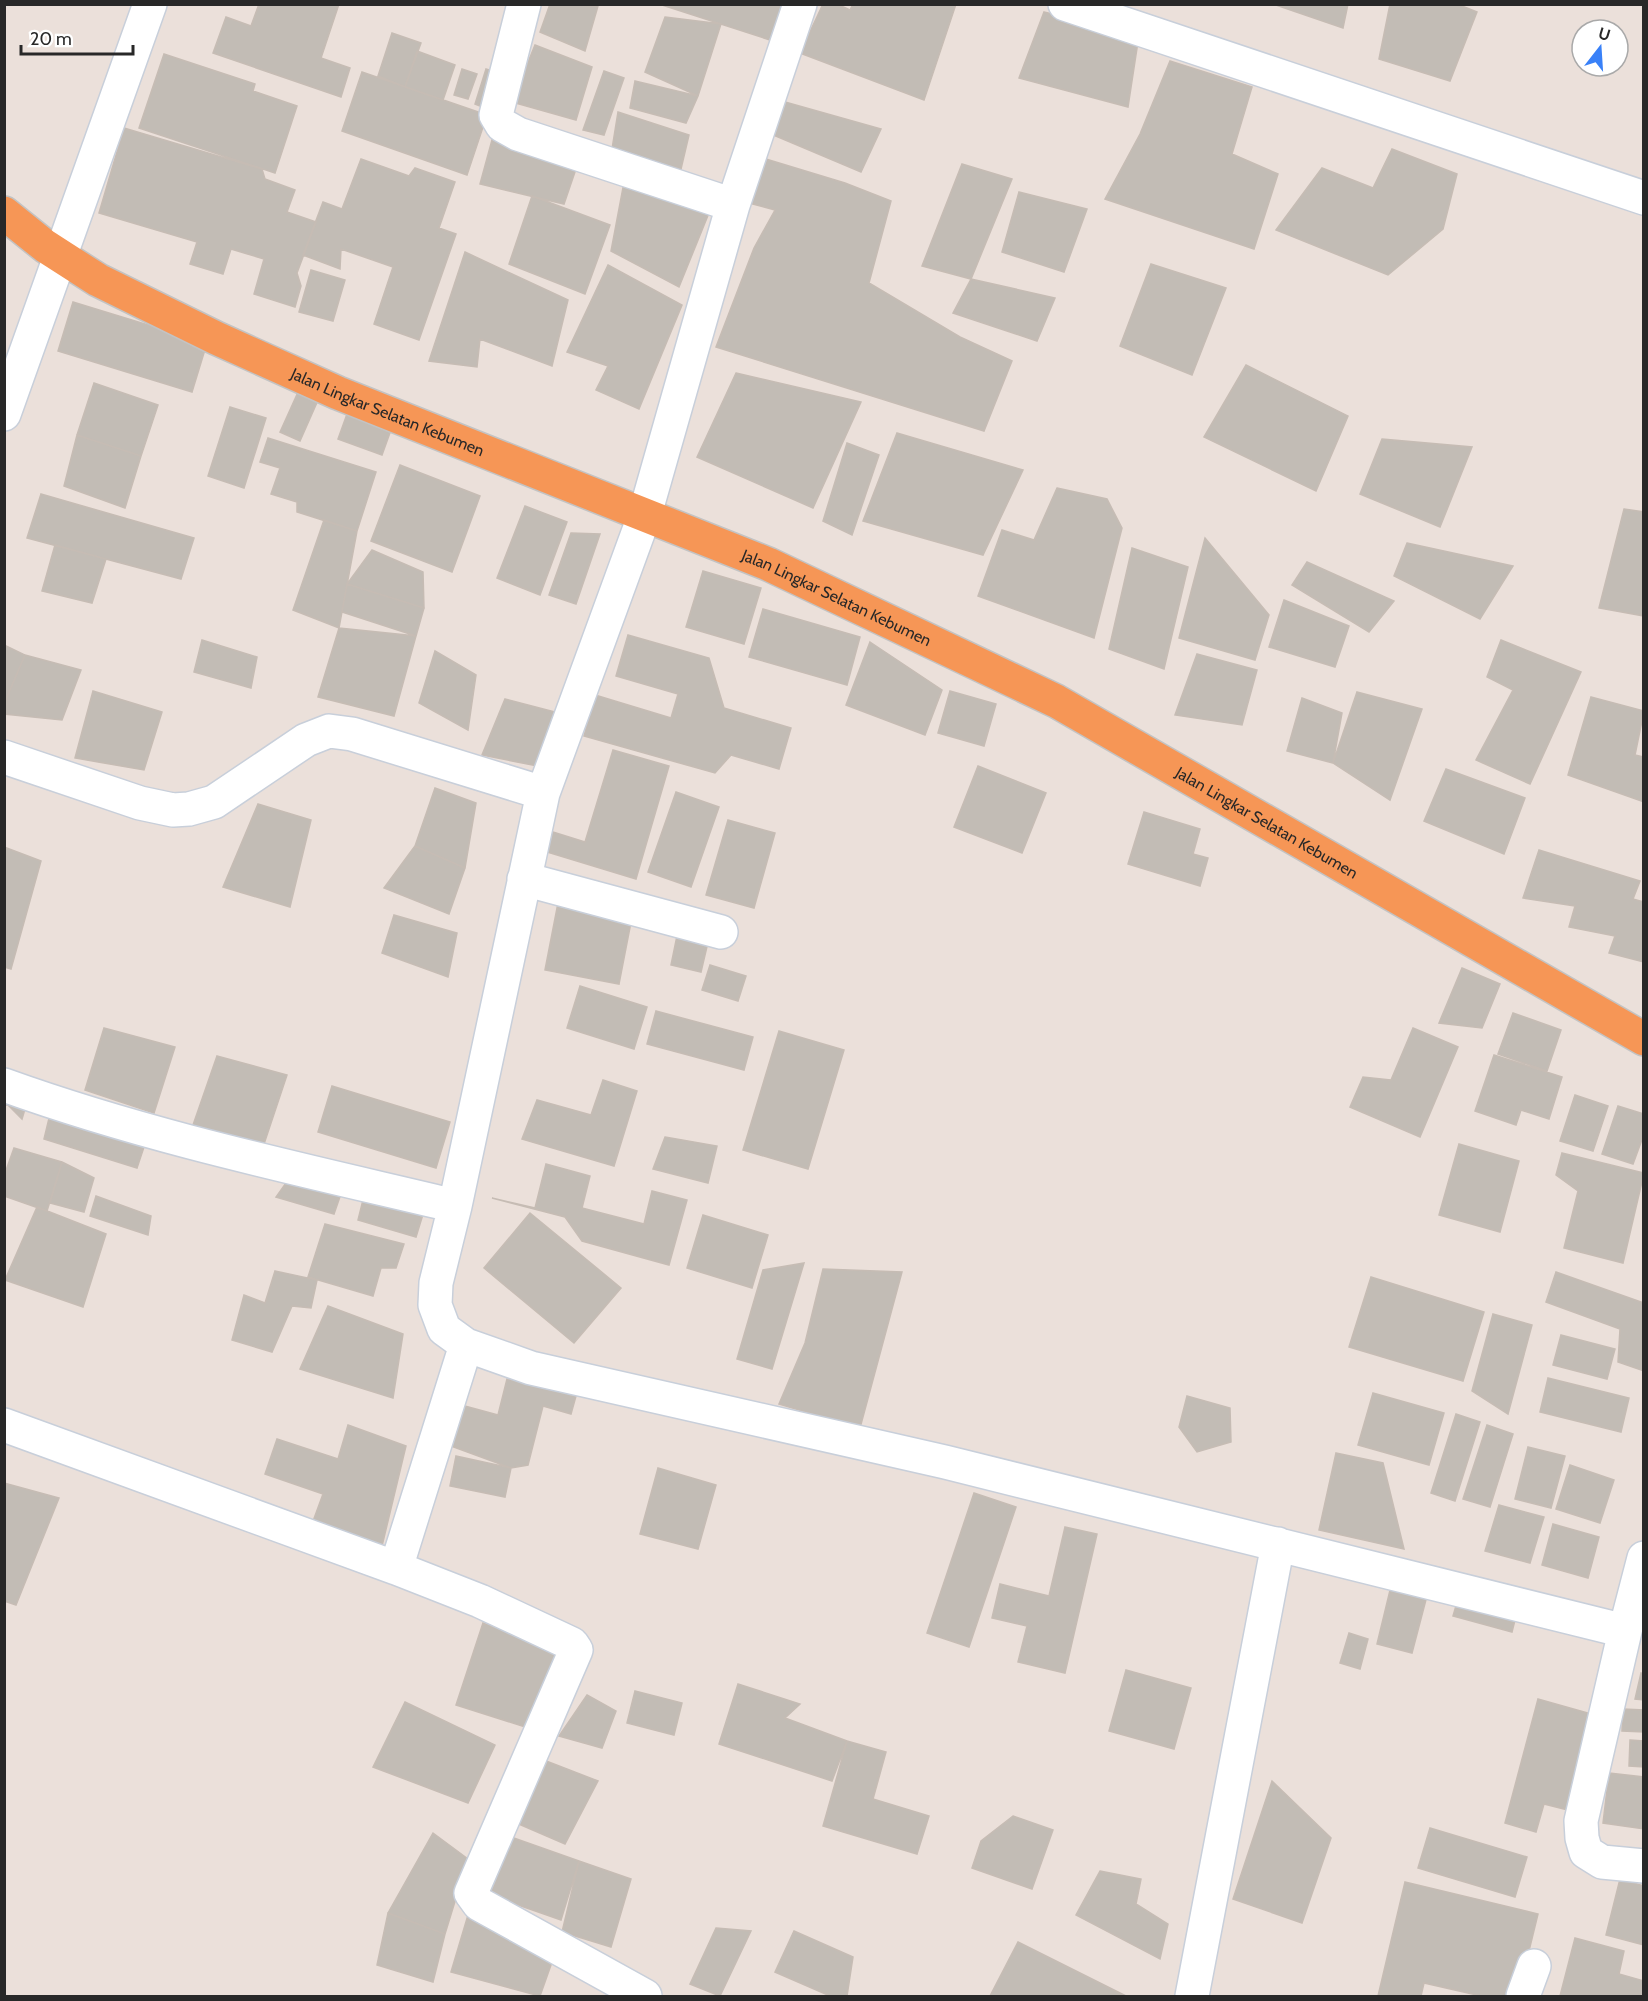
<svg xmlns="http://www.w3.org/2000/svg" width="1648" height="2001" font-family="Cabin,sans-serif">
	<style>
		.building { fill: #c2bcb5; stroke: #c6bcb4; stroke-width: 1.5 }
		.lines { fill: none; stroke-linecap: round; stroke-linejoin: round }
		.minor-casing { stroke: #c8cfda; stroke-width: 36 }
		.tertiary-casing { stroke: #c8cfda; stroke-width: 36 }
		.trunk-casing { stroke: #c3c3c3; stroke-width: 36 }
		.minor { stroke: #fff; stroke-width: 33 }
		.tertiary { stroke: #fff; stroke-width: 33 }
		.trunk { stroke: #f69656; stroke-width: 33 }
		.labels { text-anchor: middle; stroke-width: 5; stroke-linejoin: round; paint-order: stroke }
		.street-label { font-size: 16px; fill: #282828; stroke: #fff }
	</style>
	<rect width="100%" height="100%" fill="#ebe0da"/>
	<!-- building -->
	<path class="building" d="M259,4H339L321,58L350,68L341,97L213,53L226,17L251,26Z
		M550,4L598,6L585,51L540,32Z
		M659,4H783L770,40Z
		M823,4H837L850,10L853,4H956L924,100L800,53Z
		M1273,4H1348L1343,28Z
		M1390,4H1457L1477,12L1450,81L1379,59Z
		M1044,12L1139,35L1128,107L1019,78Z
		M665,17L721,24L698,96L645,72Z
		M392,33L421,43L405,87L378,76Z
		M535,45L592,67L576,120L512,102Z
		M417,51L455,65L443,100L405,87Z
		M164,54L255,84L253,91L297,106L275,173L139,128Z
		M1170,61L1252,87L1232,154L1278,174L1254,249L1105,199L1140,134Z
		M462,69L477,74L468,99L454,95Z
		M486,69L502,74L490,110L475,104Z
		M604,71L624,78L604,135L583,130Z
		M362,72L487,115L467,175L342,131Z
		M635,81L698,96L686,123L630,108Z
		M778,100L881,129L861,172L771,134Z
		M618,112L689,135L681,169L612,149Z
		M124,128L262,169L265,179L295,190L287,212L316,222L297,273L301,286L295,307L254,294L264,259L231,249L223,274L190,264L197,242L99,213Z
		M492,140L577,166L564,204L480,184Z
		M1392,149L1457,174L1443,229L1388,275L1276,230L1322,168L1373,188Z
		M759,157L845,183L891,201L869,283L960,337L1012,361L984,431L716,347L754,248L775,210L745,202Z
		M361,159L409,176L415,168L455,182L439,228L456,234L419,340L374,324L393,267L341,249L340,269L303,255L323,202L342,209Z
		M962,164L1012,179L971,279L922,266Z
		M625,177L711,208L679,287L611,251Z
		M1019,192L1087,209L1064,272L1002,252Z
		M532,196L610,225L585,294L509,264Z
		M465,252L568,300L552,366L480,339L477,367L429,361Z
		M1151,264L1226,288L1192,375L1120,346Z
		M608,265L682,305L639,409L596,390L608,366L567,352Z
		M311,270L345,280L333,321L299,312Z
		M971,279L1055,298L1037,341L953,313Z
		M73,302L207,343L192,392L58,351Z
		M1246,365L1348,416L1316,491L1204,437Z
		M736,373L861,402L813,508L697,457Z
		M94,383L158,405L141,456L77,435Z
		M299,390L319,398L300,441L280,432Z
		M230,407L266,418L244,488L208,476Z
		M347,414L391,430L382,455L338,439Z
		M897,433L1023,470L983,555L863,521Z
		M77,435L141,456L125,508L64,486Z
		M268,438L376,472L357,531L297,512V502L271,494L280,468L260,462Z
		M1382,439L1472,447L1440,527L1360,494Z
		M847,443L879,455L852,535L823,521Z
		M400,465L480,496L452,572L371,541Z
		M1057,488L1107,499L1122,528L1094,638L978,596L1002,530L1034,540Z
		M41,494L194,538L181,579L27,538Z
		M525,506L567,522L540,595L497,578Z
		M1624,509L1644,512V616L1599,608Z
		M324,520L357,531L339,628L293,610Z
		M571,533L600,534L576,604L549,595Z
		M1205,538L1269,615L1255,660L1179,638Z
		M1407,543L1513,566L1480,619L1394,576Z
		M55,545L106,559L92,603L42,591Z
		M1132,548L1188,567L1164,669L1109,649Z
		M372,550L423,572L424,608L347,584Z
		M1307,562L1394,601L1369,632L1292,585Z
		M703,571L761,588L744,644L686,627Z
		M347,584L424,608L416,636L342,612Z
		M1284,600L1349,626L1335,667L1269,647Z
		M763,609L860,637L847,685L749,657Z
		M339,628L416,636L394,716L318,697Z
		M628,635L709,658L724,708L791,728L779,769L731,755L715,773L584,736L595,695L671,718L678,694L616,676Z
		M202,640L257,657L251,688L194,672Z
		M1501,640L1581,672L1530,784L1476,760L1513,690L1487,677Z
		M870,642L942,690L925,735L846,705Z
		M4,645L25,655L4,704Z
		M435,651L476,675L468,730L419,703Z
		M1197,654L1257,670L1242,725L1175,715Z
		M25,655L81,670L62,720L4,714V704Z
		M93,691L162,712L144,770L75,758Z
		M950,691L996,704L984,746L938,733Z
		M1357,692L1422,709L1390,800L1333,763Z
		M1591,697L1644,711L1635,755L1644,757V802L1568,775Z
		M1302,698L1342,713L1333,763L1287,751Z
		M505,699L555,712L537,766L482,755Z
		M613,750L669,766L636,879L534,848L540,828L585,842Z
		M978,766L1046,793L1022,853L954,827Z
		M1446,769L1525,798L1504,854L1424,821Z
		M435,788L476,803L465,868L415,846Z
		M676,792L719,807L691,887L648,872Z
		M258,804L311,820L290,907L223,887Z
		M1144,812L1200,829L1193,854L1208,858L1200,886L1128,864Z
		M728,820L775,833L754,908L706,895Z
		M415,846L465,868L449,914L384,888Z
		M4,847L41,861L11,969L4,967Z
		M1539,850L1640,881L1633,899L1644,902V962L1609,953L1615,936L1569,927L1575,906L1523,898Z
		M558,903L632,917L619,984L545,970Z
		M394,915L457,933L448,977L382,953Z
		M678,931L709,938L701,972L671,965Z
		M710,965L746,976L738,1001L702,990Z
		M1462,968L1500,984L1482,1028L1439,1023Z
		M580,986L647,1007L634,1049L567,1028Z
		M656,1011L753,1037L744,1070L647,1044Z
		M1513,1013L1561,1030L1547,1071L1498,1054Z
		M104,1028L175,1047L154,1113L85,1090Z
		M1413,1028L1458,1047L1420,1137L1350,1107L1363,1077L1391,1080Z
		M779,1031L844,1050L808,1169L743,1150Z
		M1494,1055L1562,1077L1549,1119L1521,1110L1516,1125L1475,1111Z
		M217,1056L287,1075L263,1147L193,1125Z
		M603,1080L637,1091L614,1166L522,1139L537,1100L591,1115Z
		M332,1086L450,1122L436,1168L318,1132Z
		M4,1090L28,1099L22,1119L8,1105H4Z
		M1575,1095L1608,1106L1593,1151L1560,1141Z
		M1618,1106L1644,1114V1134L1633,1164L1602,1154Z
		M51,1110L146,1141L137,1168L44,1139Z
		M665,1137L717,1146L708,1183L653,1169Z
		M1459,1144L1519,1161L1500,1232L1439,1215Z
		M14,1148L62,1162L47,1211L4,1196V1176Z
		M1562,1153L1644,1173L1623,1263L1564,1248L1578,1191L1556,1175Z
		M62,1162L94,1178L84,1212L50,1203Z
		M546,1164L590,1176L582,1208L644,1224L652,1191L687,1200L669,1265L582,1241L565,1217L492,1198L535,1208Z
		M293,1173L344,1185L334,1214L276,1197Z
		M96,1196L151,1216L148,1235L90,1216Z
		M364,1196L424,1211L416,1237L358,1220Z
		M37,1207L106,1234L83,1307L5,1280Z
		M530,1213L621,1288L574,1343L484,1268Z
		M703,1215L768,1235L752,1288L687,1268Z
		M325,1224L404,1244L396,1268H381L373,1296L308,1277Z
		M804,1263L772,1369L737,1359L763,1270Z
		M823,1269L902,1272L860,1428L779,1404L805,1343Z
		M275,1271L317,1280L311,1308L292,1306L272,1352L232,1340L244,1295L265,1303Z
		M1556,1272L1644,1303V1371L1618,1362L1620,1329L1546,1302Z
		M1371,1277L1484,1312L1463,1381L1349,1347Z
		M328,1306L403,1334L393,1398L300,1369Z
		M1493,1314L1532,1325L1508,1414L1472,1391Z
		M1561,1335L1615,1349L1607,1379L1553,1365Z
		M1548,1378L1629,1398L1621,1432L1540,1412Z
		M507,1379L576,1396L571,1414L543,1406L528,1465L511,1468L451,1446L461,1405L498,1415Z
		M1373,1393L1444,1413L1429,1465L1358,1445Z
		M1187,1396L1230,1408L1231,1442L1197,1452L1179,1427Z
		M1456,1414L1480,1422L1455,1501L1431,1493Z
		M348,1425L406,1446L382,1546L312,1524L323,1494L265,1474L277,1439L338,1459Z
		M1487,1425L1513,1434L1490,1507L1463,1499Z
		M1528,1447L1565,1456L1551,1508L1515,1499Z
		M1336,1453L1383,1463L1404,1549L1319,1530Z
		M456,1456L511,1468L505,1497L450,1486Z
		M1570,1465L1614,1480L1600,1523L1556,1509Z
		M658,1468L716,1485L698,1549L640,1534Z
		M4,1483L59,1498L16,1605L4,1601Z
		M974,1493L1016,1507L969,1647L927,1633Z
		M1499,1505L1544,1517L1530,1563L1485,1551Z
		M1553,1524L1599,1537L1588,1578L1542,1565Z
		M1065,1527L1097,1534L1065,1673L1018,1662L1027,1626L992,1618L1000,1584L1049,1596Z
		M1392,1582L1428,1592L1412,1653L1377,1644Z
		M1458,1599L1516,1616L1512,1632L1453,1616Z
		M483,1623L566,1653L538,1731L456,1705Z
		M1349,1633L1368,1639L1360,1669L1340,1663Z
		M1126,1670L1191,1688L1174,1749L1109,1731Z
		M1641,1673L1644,1674V1700L1635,1699Z
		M738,1684L800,1704L785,1718L847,1741L832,1781L719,1744Z
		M635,1691L682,1703L674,1735L627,1723Z
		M587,1695L616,1711L602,1748L559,1736Z
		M1538,1699L1602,1717L1576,1812L1544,1804L1536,1832L1505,1823Z
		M405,1702L495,1745L468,1803L373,1767Z
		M1623,1709L1644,1710V1732L1622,1731Z
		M1630,1740L1644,1741V1767L1629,1766Z
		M847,1741L886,1752L873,1799L929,1816L917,1854L823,1826Z
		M541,1759L598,1781L565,1844L512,1821Z
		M1609,1773L1644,1777V1829L1603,1823Z
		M1272,1781L1331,1838L1302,1923L1233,1899Z
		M1013,1816L1053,1830L1032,1889L972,1868L981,1841Z
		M1430,1828L1527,1857L1515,1897L1418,1868Z
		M433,1833L468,1859L445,1934L388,1913Z
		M511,1837L579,1861L561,1920L490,1895Z
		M579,1861L631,1879L611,1947L562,1932Z
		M1100,1871L1141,1879L1136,1904L1168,1924L1160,1959L1076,1915Z
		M1620,1879L1644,1886V1945L1606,1935Z
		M1405,1882L1538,1914L1518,1996H1481L1424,1983L1421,1996H1378Z
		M388,1913L445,1934L433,1982L377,1965Z
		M468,1915L557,1948L540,1996L451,1972Z
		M716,1928L751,1931L720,1996L690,1984Z
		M794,1931L853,1957L847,1996H830L775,1972Z
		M1575,1938L1624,1951L1619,1974L1644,1981V1996H1560Z
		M1018,1942L1126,1996H990Z"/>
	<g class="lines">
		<defs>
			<path id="minor" d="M524,4L496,115L502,125L518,134L733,205
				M800,4L733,205L645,514L543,793L455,1206L436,1283L435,1305L444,1329L466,1345L531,1368L945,1462L1625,1631L1581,1821L1582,1838L1586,1852L1602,1862L1644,1866
				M1065,4L1644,198
				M4,757L140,803L173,810L189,809L214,802L306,740L329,731L352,734L543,793
				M524,879L721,932
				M4,1085C151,1138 304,1170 455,1206
				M466,1345L396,1568L480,1601L572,1644L576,1650L471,1893L479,1904L645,1996
				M4,1425L396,1568
				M1625,1631L1644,1558
				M1192,1996L1278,1544
				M1523,1996L1534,1966"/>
			<path id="tertiary" d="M4,414L150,4"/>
			<g id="trunk">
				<path id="s1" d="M4,213L45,246L98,280L216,338L338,393L768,564L1056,701L1644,1039"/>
			</g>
		</defs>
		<!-- minor casing -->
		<use href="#minor" class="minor-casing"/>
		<!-- tertiary casing -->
		<use href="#tertiary" class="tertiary-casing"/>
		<!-- trunk casing -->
		<use href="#trunk" class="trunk-casing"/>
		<!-- minor -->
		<use href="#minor" class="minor"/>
		<!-- tertiary -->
		<use href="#tertiary" class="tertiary"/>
		<!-- trunk -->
		<use href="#trunk" class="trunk"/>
	</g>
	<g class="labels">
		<!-- street labels -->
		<g class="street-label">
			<text dy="6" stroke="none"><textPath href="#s1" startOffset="434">Jalan Lingkar Selatan Kebumen</textPath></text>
			<text dy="6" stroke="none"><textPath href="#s1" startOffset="920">Jalan Lingkar Selatan Kebumen</textPath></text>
			<text dy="6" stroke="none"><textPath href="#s1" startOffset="1406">Jalan Lingkar Selatan Kebumen</textPath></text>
		</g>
	</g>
	<!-- border -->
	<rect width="1648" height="2001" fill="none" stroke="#282828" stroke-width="12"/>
	<!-- north arrow -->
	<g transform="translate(1600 48) rotate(17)"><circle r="28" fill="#ffffff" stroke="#a9a9a9" stroke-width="1.5"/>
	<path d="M0-4.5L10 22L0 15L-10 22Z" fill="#3981f8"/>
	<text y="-9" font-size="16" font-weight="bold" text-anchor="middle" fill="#282828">U</text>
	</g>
	<!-- scale -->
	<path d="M21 45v9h112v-9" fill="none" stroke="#282828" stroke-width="3"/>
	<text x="30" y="45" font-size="18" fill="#282828" stroke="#ffffff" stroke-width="4.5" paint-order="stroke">20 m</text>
</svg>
